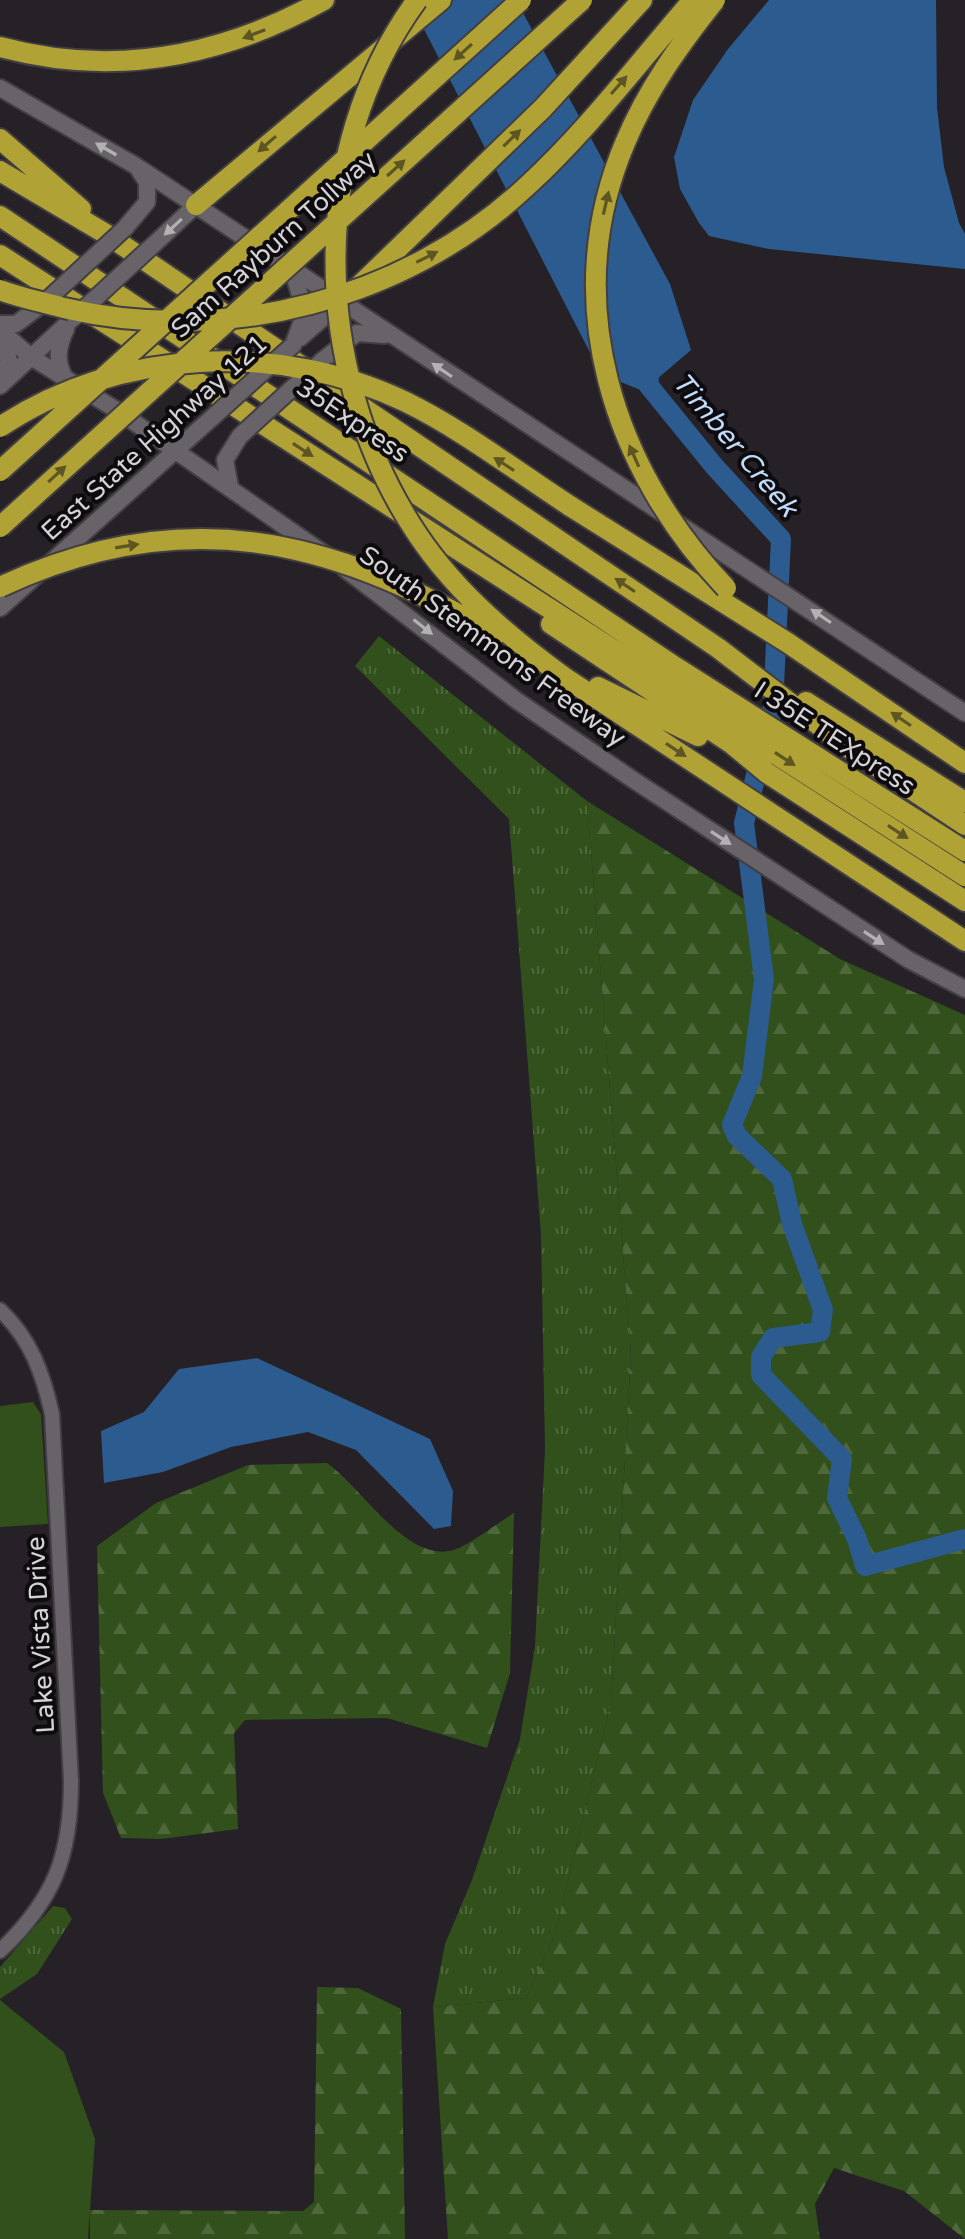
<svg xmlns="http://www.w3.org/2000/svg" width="965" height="2239" font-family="'Varela Round',sans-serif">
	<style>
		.grass { fill: url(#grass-tufts) }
		.forest { fill: url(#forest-firs) }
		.green { fill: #31501b }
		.water { fill: #2c5b8f }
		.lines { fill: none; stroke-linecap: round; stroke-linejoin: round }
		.river { stroke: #2c5b8f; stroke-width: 20 }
		.tertiary-casing { stroke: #423e42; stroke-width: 18 }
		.secondary-casing { stroke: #423e42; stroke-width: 20 }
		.motorway-casing { stroke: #423e42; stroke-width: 24 }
		.tertiary { stroke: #686369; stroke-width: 14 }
		.secondary { stroke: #686369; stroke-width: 16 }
		.motorway { stroke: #b0a235; stroke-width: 20 }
		.secondary-bridge-casing { stroke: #423e42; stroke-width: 20; stroke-linecap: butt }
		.motorway-bridge-casing { stroke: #423e42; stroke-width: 24; stroke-linecap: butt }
		.secondary-bridge { stroke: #686369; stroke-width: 16 }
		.motorway-bridge { stroke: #b0a235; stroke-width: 20 }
		.oneway { fill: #5e5622 }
		.oneway2 { fill: #b4b1b5 }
		.labels { text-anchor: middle; stroke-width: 8; stroke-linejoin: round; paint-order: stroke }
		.street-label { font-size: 26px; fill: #d5d2d5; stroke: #0d0b0e }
		.water-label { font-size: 28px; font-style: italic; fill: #c0dafa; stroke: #0d0b0e }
	</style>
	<defs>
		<pattern id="grass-tufts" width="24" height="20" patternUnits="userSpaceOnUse" patternTransform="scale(2)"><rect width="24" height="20" fill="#31501b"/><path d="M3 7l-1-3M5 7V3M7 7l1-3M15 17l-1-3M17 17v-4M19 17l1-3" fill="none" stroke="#4e683b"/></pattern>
		<pattern id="forest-firs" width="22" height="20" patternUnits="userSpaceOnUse" patternTransform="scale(2)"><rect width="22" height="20" fill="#31501b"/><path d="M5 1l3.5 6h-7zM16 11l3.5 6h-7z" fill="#4e683b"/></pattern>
	</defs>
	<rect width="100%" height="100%" fill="#252126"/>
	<!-- grass -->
	<path class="grass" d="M379,636L587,801L631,1353L611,1703L555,1934L526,1998L433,2007L445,1944L472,1880L520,1739L535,1646L545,1449L541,1235L509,819L355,666Z
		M53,1906L65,1908L72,1919L37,1974L0,1999V1967Z"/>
	<!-- forest -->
	<path class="forest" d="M587,801L840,959L965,1015V2239L904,2191L834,2168L815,2204L820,2239H448L433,2007L526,1998L555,1934L611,1703L631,1353Z
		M327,1463C364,1489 412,1572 461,1547C479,1538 496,1524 514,1513L510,1673L487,1748L387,1718L245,1720L234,1733L238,1829L161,1839L121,1838L103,1793L97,1546L156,1503L248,1465Z
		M317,1987L358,1988L401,2009L405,2239H90V2210L303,2211L314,2202Z"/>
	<!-- green -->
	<path class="green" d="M33,1402L41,1414L48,1524L0,1527V1406Z
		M0,2000L64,2052L95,2139L88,2239H0Z"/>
	<!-- water -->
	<path class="water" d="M409,0H516L670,284L691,350L643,391L601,374Z
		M769,0H936L937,108L944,167L959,223L965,234V269L769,249L709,236L699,223L680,189L674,157L693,100L728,49Z
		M257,1358L430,1439L453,1491L451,1526L434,1529L356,1450L308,1432L231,1447L163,1472L104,1483L101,1431L144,1412L179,1369Z"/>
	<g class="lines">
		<!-- river -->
		<path class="river" d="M648,360L649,386L714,466L781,539L773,707L744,823L764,979L752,1076L732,1125L737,1136L782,1179L792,1224L823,1310L820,1332L773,1338L761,1357V1375L842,1459L837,1498L857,1539L865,1566L965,1539"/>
		<defs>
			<path id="tertiary" d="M0,1310C31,1339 43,1374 52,1414L71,1781C71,1855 55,1899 0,1951"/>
			<path id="secondary" d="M0,88L136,166L965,713
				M125,228L147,202V182L139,170
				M150,248L196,205
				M0,324H16L45,302
				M0,330L31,357L118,411L326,555
				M0,337L9,360L0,383
				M300,338L341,302
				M293,345L305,313L293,271
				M323,360L357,333L385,335
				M65,378C55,361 58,346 66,329
				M0,386L72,319
				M230,487L225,460L240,436
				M345,569L516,700L632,779L909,960L965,989
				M0,608L195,433"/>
			<path id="motorway" d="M0,47C114,78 223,56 324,0
				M0,139L81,209
				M0,171L106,234L604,571L718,648L849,748L965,825
				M196,205L441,0
				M0,216L677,668L965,851
				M0,255L965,876
				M355,290L543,108L642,0
				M570,506L788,643L965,763
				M551,624L732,744L767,773L965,901
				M564,677L965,941
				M598,687L698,736
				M806,702L965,802"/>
		</defs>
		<!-- tertiary casing -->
		<use href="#tertiary" class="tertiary-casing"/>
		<!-- secondary casing -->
		<use href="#secondary" class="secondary-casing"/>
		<!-- motorway casing -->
		<use href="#motorway" class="motorway-casing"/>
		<!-- tertiary -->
		<use href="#tertiary" class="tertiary"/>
		<!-- secondary -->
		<use href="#secondary" class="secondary"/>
		<!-- motorway -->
		<use href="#motorway" class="motorway"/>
		<defs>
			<path id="secondary-bridge" d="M45,302L125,228
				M75,317L150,248
				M195,433L293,345
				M240,436L323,360"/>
			<path id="motorway-bridge" d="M417,0C306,152 313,368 410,523C449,586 505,634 564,677
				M715,0C680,44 647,90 625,143C558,301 613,469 726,588
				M0,290C21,298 43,302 64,308C226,346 405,300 527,186C588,130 639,62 693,0
				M0,427C118,348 279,341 406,402C463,430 516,471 570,506
				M0,471L521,0
				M0,527L582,0
				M0,587C180,502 332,537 495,635"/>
		</defs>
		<!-- secondary-bridge casing -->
		<use href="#secondary-bridge" class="secondary-bridge-casing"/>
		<!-- motorway-bridge casing -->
		<use href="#motorway-bridge" class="motorway-bridge-casing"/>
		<!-- secondary-bridge -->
		<use href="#secondary-bridge" class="secondary-bridge"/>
		<!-- motorway-bridge -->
		<use href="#motorway-bridge" class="motorway-bridge"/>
	</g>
	<!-- one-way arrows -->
	<defs><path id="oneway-solid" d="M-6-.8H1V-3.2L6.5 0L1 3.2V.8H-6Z" transform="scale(2)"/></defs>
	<g class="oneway">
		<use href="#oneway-solid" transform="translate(254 34) rotate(159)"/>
		<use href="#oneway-solid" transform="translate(463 52) rotate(138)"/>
		<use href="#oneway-solid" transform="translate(619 85) rotate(-49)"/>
		<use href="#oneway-solid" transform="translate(512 138) rotate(-44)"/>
		<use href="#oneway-solid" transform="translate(267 144) rotate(139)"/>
		<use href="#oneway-solid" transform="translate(396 168) rotate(-42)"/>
		<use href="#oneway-solid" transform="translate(606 203) rotate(-77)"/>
		<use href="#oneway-solid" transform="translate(427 257) rotate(-27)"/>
		<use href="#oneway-solid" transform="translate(303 450) rotate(33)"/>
		<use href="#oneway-solid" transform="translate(634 456) rotate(-114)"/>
		<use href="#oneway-solid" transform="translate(504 464) rotate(-147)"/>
		<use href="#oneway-solid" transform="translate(57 474) rotate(-43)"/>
		<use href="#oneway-solid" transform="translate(127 546) rotate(-9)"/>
		<use href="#oneway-solid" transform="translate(625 585) rotate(-146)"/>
		<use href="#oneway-solid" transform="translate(901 719) rotate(-146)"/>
		<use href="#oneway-solid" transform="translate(676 750) rotate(33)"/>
		<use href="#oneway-solid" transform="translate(785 759) rotate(33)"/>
		<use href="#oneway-solid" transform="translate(898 832) rotate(33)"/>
	</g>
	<g class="oneway2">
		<use href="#oneway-solid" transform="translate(106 149) rotate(-150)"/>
		<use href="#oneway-solid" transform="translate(173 227) rotate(137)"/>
		<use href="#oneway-solid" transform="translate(442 370) rotate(-146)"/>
		<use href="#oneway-solid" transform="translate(821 616) rotate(-146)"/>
		<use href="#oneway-solid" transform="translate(423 627) rotate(38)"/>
		<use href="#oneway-solid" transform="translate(721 838) rotate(33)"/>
		<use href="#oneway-solid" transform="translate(874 938) rotate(33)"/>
	</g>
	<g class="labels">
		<!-- street labels -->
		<g class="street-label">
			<text transform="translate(273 244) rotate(-42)" y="9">Sam Rayburn Tollway</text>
			<text transform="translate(353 420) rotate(34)" y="9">35Express</text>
			<text transform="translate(154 437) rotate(-42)" y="9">East State Highway 121</text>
			<text transform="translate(493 646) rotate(36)" y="9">South Stemmons Freeway</text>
			<text transform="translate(835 738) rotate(33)" y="9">I 35E TEXpress</text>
			<text transform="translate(40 1635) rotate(-93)" y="9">Lake Vista Drive</text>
		</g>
		<!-- water labels -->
		<g class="water-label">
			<text transform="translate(736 444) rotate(50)" y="10">Timber Creek</text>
		</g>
	</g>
</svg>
